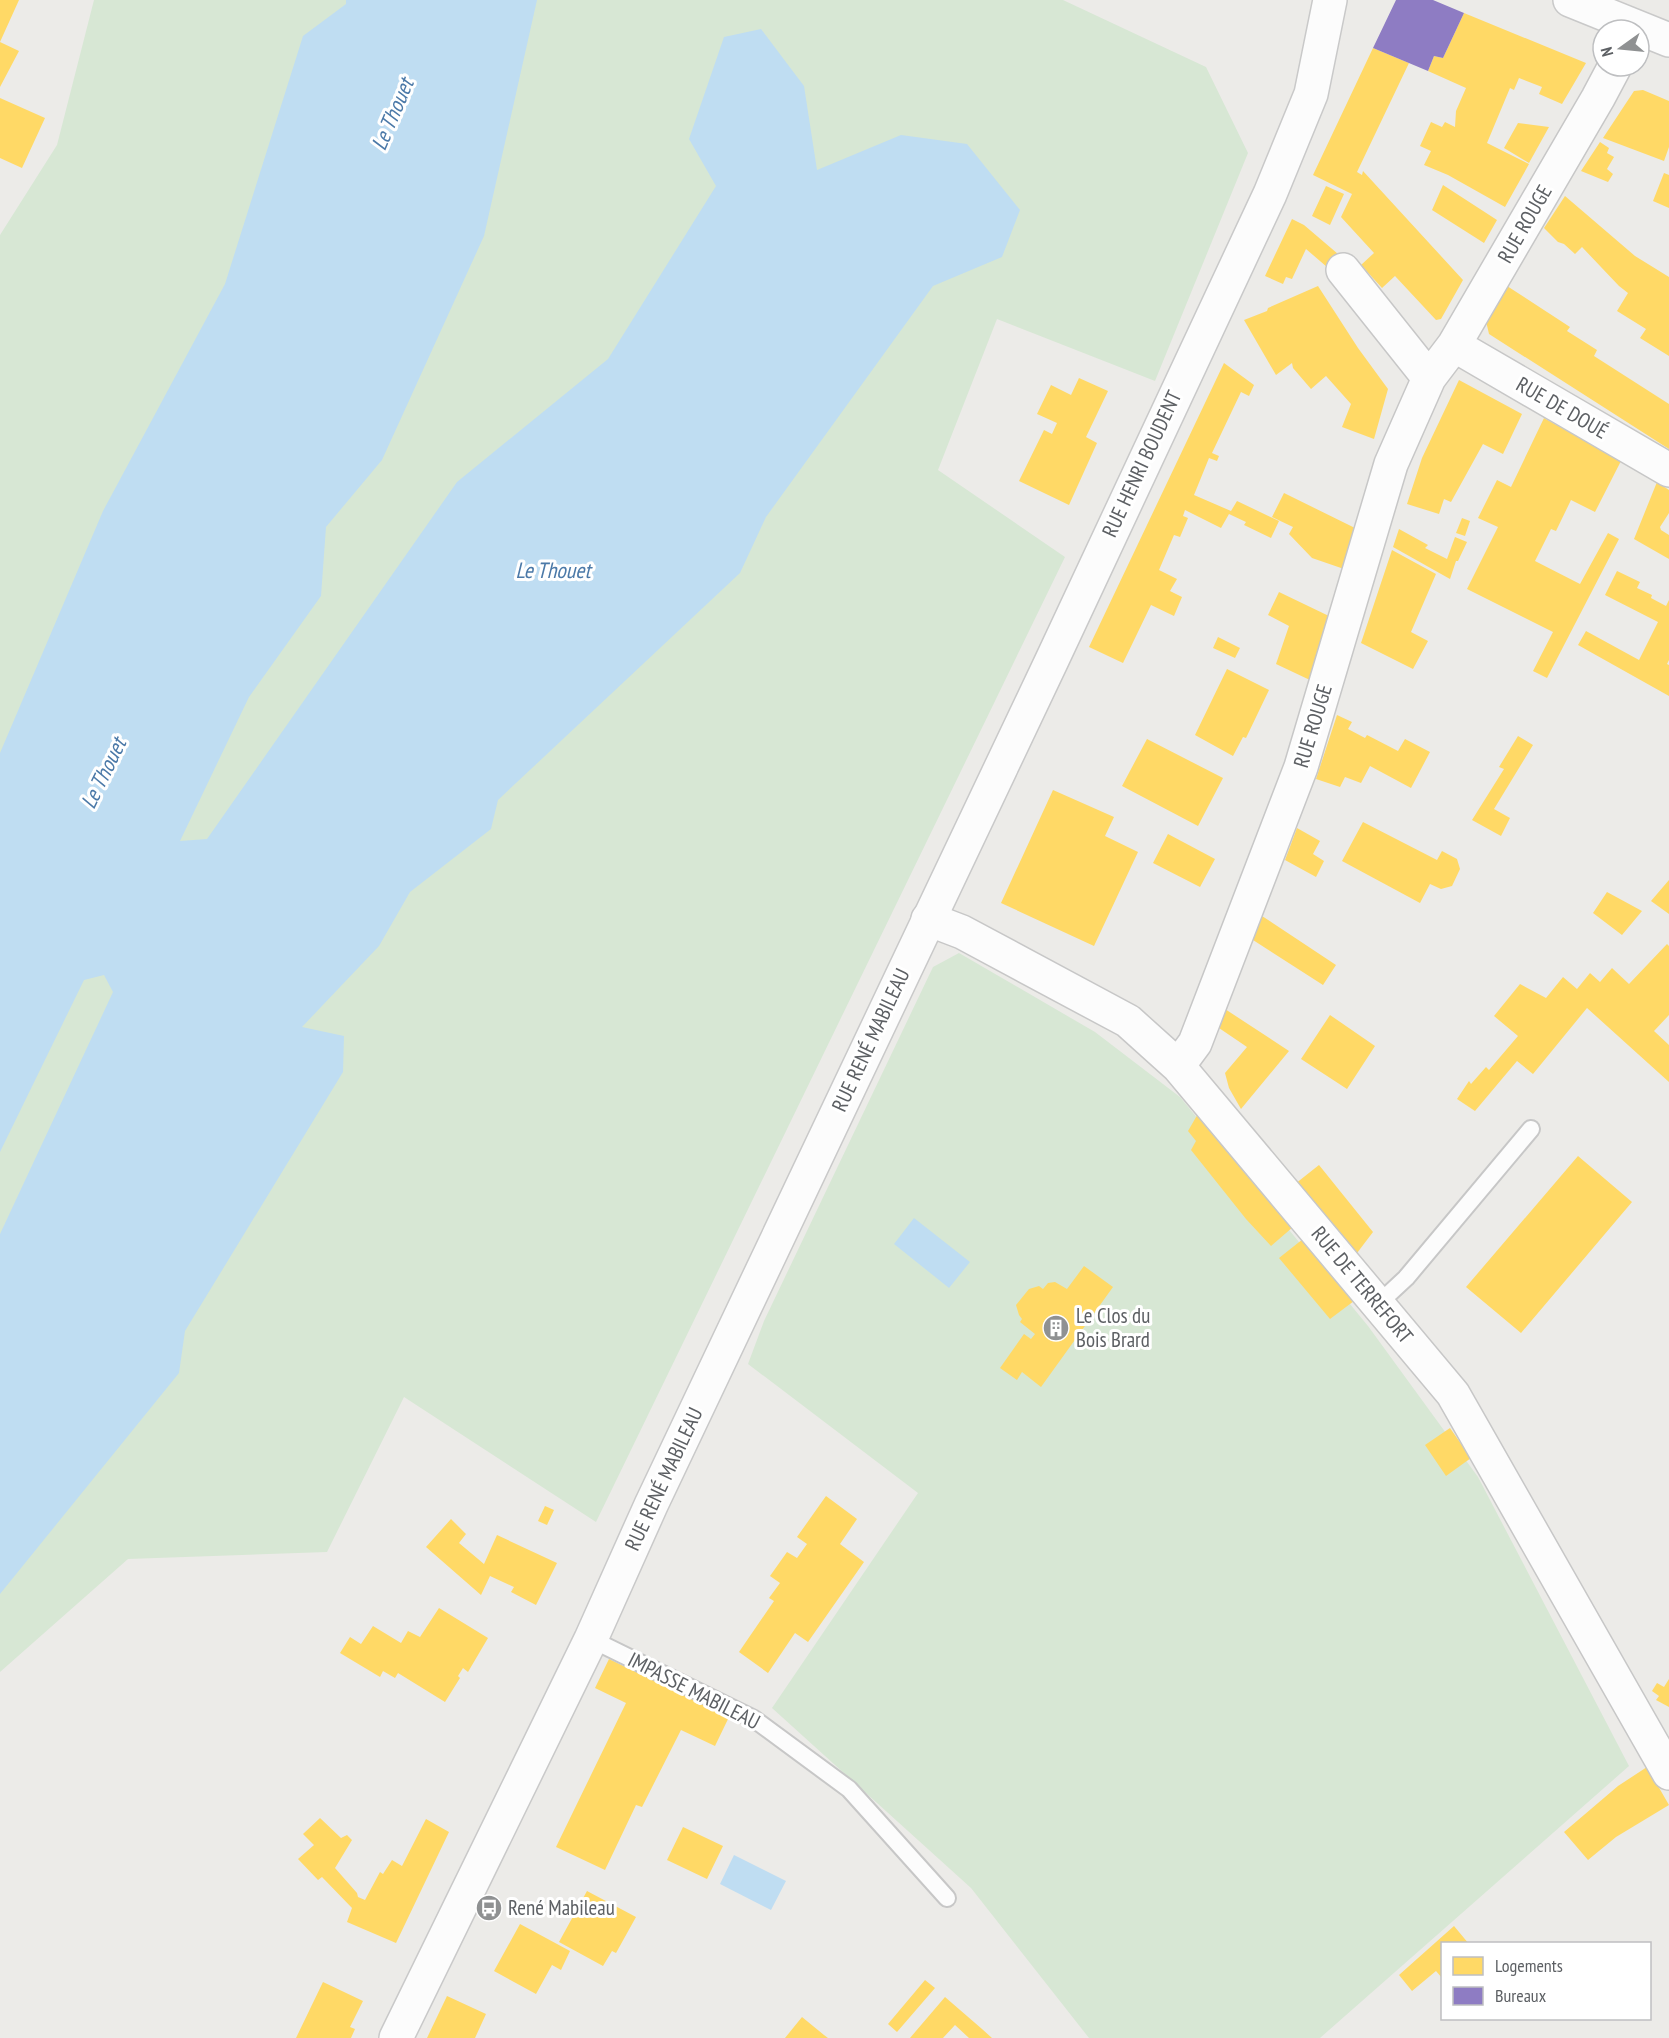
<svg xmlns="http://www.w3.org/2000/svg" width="1669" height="2038" font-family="'PT Sans Narrow',sans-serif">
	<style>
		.green { fill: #d7e7d4 }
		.water { fill: #bfddf2 }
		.homes { fill: #ffd966 }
		.offices { fill: #8e7cc3 }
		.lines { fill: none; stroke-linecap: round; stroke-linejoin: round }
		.service-casing { stroke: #c7c7c7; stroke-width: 20 }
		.minor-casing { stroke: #c7c7c7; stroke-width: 36 }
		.secondary-casing { stroke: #c9c9c9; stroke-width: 36 }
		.service { stroke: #fcfcfc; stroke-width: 16 }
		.minor { stroke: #fcfcfc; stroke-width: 33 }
		.secondary { stroke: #fcfcfc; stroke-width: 33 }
		.labels { text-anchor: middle; stroke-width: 6; stroke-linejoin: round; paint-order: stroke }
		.street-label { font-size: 21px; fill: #5d6064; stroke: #fff }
		.poi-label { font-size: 21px; fill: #5d6064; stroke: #fff; text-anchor: start }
		.water-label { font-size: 22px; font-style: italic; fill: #4b79a8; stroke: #fff }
	</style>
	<rect width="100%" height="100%" fill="#ecebe8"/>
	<!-- green -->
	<path class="green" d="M94,0H1063L1206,67L1248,153L1155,381L997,319L938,470L1065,557L596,1522L404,1397L327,1552L128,1559L0,1672V235L57,145Z
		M959,953L1095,1032L1180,1097L1368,1326L1478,1477L1629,1766L1320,2038H1089L971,1888L772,1708L918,1493L748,1364L764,1321L933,967Z"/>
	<!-- water -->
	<path class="water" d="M346,0H537L484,236L382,460L326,527L321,596L249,697L180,841L207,839L457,482L608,359L716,186L689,139L724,37L761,29L804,86L817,170L901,135L967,144L1020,210L1002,257L933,286L766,517L740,573L498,800L491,829L410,892L379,946L302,1027L344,1036L343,1072L185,1331L179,1373L0,1594V1234L113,992L104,975L84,980L0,1152V753L103,511L225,284L303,36L346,4Z
		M914,1218L970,1262L949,1288L894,1244Z
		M734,1855L786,1881L771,1910L720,1884Z"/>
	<!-- homes -->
	<path class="homes" d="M0,0H19L0,42L19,51L0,87Z
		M1464,13L1586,63L1562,104L1539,94L1542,87L1519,78L1514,90L1510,88L1487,143L1529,164L1505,207L1448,175L1424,165L1431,151L1420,146L1431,122L1442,127L1445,122L1455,127L1456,111L1466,88L1428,71L1434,56L1443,58Z
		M1373,48L1409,63L1357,172L1362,175L1363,171L1463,280L1441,319L1436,320L1395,276L1382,288L1361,265L1374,253L1341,217L1352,194L1313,175Z
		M1643,90L1669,101V147L1664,161L1603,138L1634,91Z
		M0,98L45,118L22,168L0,158Z
		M1518,123L1549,127L1529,163L1504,148Z
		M1600,142L1609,148L1607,153L1614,157L1607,169L1613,174L1608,182L1581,171Z
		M1664,173L1669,175V208L1653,201Z
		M1443,185L1497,220L1484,243L1432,210Z
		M1326,186L1344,194L1330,225L1312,216Z
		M1565,196L1635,256L1669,277V356L1640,338L1646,329L1617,311L1628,293L1619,286L1582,247L1575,254L1564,244L1558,242L1544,228Z
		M1292,219L1304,225L1338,254L1327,267L1306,249L1292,279L1286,277L1283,284L1265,276Z
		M1318,286L1358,348L1388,389L1374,439L1342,427L1351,404L1326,376L1311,389L1293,368L1292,363L1276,375L1244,320L1267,311L1268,308Z
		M1507,286L1570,327L1567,331L1597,350L1594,356L1669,404V449L1489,334L1485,317Z
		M1224,363L1254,385L1249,396L1241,392L1212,453L1219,456L1217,461L1209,458L1194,495L1231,511L1237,501L1279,521L1271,538L1244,525L1246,522L1229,514L1221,528L1185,510L1183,516L1188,518L1180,537L1174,535L1159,570L1177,579L1170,591L1182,597L1174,616L1151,605L1123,663L1089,647Z
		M1079,378L1108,391L1086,437L1097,443L1069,505L1019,481L1044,430L1052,434L1057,423L1037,414L1051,385L1071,395Z
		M1459,380L1522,414L1503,454L1483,444L1451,502L1444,499L1439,514L1407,504L1422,458Z
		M1544,418L1621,461L1595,512L1571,500L1556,531L1551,529L1535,561L1580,584L1608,533L1619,539L1547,678L1533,671L1553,632L1467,589L1498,527L1478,518L1497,480L1511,487Z
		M1657,482L1669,490V513L1660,527L1661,530L1669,535V559L1634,539Z
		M1284,493L1355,528L1344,569L1312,558L1289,534L1293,527L1272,517Z
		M1462,518L1470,521L1465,536L1456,533Z
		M1399,529L1428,545L1425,548L1447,559L1455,537L1467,542L1458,561H1456L1450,579L1393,547Z
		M1392,550L1436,574L1411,632L1428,641L1413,669L1361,643Z
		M1617,571L1640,582L1637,588L1652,595L1651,598L1666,606L1669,600V660L1667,664L1669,665V696L1578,645L1586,631L1639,660L1658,622L1605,595Z
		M1279,592L1331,617L1312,681L1276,664L1289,626L1268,615Z
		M1218,637L1240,648L1235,658L1213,648Z
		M1227,669L1269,690L1246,738L1243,737L1233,756L1195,735Z
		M1337,715L1352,722L1348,729L1365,738L1367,735L1398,751L1405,739L1430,752L1411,788L1370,766L1361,783L1345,777L1340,787L1316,779Z
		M1518,736L1533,745L1494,809L1510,818L1501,836L1472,820L1504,769L1499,767Z
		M1147,739L1223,778L1198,826L1122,786Z
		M1053,790L1114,817L1105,836L1138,852L1094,946L1001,903Z
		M1363,822L1437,860L1442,851L1457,859L1460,869L1452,886L1441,889L1430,884L1420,903L1342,861Z
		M1297,828L1320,841L1313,854L1324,861L1316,877L1285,860Z
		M1168,834L1215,859L1200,887L1153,863Z
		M1669,880V914L1651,901Z
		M1607,892L1642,911L1622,935L1593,913Z
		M1262,916L1336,965L1323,985L1253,940Z
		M1667,944L1669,946V1015L1654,1031L1669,1045V1082L1587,1008L1533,1074L1517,1061L1475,1111L1457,1099L1469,1081L1471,1084L1486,1067L1489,1070L1518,1036L1494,1016L1520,984L1546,998L1563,977L1577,989L1590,973L1600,982L1612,968L1629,984Z
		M1225,1009L1289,1051L1241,1109L1229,1088L1225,1073L1247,1047L1219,1028Z
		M1330,1015L1375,1046L1347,1089L1301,1059Z
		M1199,1112L1293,1227L1271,1246L1246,1219L1191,1150L1196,1141L1188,1131Z
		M1578,1156L1632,1202L1521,1333L1466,1287Z
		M1319,1165L1373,1232L1354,1257L1295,1184Z
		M1303,1239L1354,1301L1330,1319L1279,1258Z
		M1084,1266L1113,1287L1041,1387L1022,1372L1017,1380L1000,1368L1024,1334L1031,1339L1035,1334L1020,1322L1022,1319L1019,1315L1016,1305L1029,1289L1039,1286L1043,1289L1048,1283L1055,1282L1067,1289Z
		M1450,1428L1471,1458L1446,1476L1425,1445Z
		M826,1496L857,1519L840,1544L864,1562L808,1642L795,1633L768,1673L739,1652L774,1601L769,1598L780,1583L770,1576L787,1552L797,1558L807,1544L797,1537Z
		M545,1506L554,1510L547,1525L538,1521Z
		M451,1519L466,1534L459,1543L484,1564L497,1535L557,1563L536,1605L511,1592L514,1587L490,1576L481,1595L426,1547Z
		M439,1608L488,1638L468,1672L463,1668L458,1676L460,1678L445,1702L398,1673L395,1678L383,1671L380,1677L340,1653L350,1637L361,1644L373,1626L401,1643L408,1631L420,1637Z
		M609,1659L729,1717L715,1746L681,1730L642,1807L636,1805L605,1870L556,1847L626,1703L595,1688Z
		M1669,1679V1707L1656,1700L1659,1696L1652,1691L1657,1683L1664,1687Z
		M1647,1767L1669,1805L1616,1837L1588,1860L1564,1832L1618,1786Z
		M320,1818L341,1838L347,1835L352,1840L335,1868L357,1893L358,1897L365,1900L380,1872L383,1874L392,1860L402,1866L426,1819L449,1832L396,1943L347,1922L352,1908L322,1877L318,1880L298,1859L314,1845L303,1834Z
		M683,1827L723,1846L707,1879L667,1860Z
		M587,1891L636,1917L616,1953L612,1951L603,1966L559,1942Z
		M520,1924L570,1951L561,1970L552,1965L536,1994L494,1971Z
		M1454,1926L1469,1944H1442V1978L1436,1971L1412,1991L1399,1975Z
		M925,1980L935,1988L897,2032L888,2024Z
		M323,1982L363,2001L350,2027L355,2029L351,2038H296Z
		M447,1996L486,2014L475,2038H427Z
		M945,1997L982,2029L992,2038H969L955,2025L943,2038H910Z
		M802,2017L824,2035L828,2038H785Z"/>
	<!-- offices -->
	<path class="offices" d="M1396,0H1433L1464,13L1443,58L1434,56L1428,71L1373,48Z"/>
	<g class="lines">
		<defs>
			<path id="service" d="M1378,1304L1406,1278L1531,1129
				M591,1639L754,1719L849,1789L947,1898"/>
			<path id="minor" d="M1343,270L1429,378
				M1454,345L1669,470
				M928,919L962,932L1128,1021L1178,1066L1453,1394L1669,1773
				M1178,1066L1195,1043L1301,767L1391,464L1429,378L1454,345L1598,98L1615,66"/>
			<path id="secondary" d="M1570,0L1669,40
				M396,2038L591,1639L651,1505L1052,660L1270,194L1311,94L1330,0"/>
		</defs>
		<!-- service casing -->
		<use href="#service" class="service-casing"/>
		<!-- minor casing -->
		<use href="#minor" class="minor-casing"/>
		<!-- secondary casing -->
		<use href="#secondary" class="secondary-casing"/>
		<!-- service -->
		<use href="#service" class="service"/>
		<!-- minor -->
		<use href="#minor" class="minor"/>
		<!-- secondary -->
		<use href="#secondary" class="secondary"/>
	</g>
	<!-- icons -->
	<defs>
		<symbol id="building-disc" viewBox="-11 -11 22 22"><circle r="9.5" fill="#8f9192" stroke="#fff"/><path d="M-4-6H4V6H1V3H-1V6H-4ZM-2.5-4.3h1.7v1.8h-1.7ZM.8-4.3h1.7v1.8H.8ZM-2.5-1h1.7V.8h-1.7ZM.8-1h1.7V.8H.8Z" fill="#fff"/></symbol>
		<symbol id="bus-disc" viewBox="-11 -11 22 22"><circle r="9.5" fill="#8f9192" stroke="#fff"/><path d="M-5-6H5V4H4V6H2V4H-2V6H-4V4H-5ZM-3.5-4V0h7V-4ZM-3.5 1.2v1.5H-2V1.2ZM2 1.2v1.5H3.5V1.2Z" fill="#fff"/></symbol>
	</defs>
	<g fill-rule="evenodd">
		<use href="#building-disc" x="1041" y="1313" width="30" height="30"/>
		<use href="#bus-disc" x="474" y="1893" width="30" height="30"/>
	</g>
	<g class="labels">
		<!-- street labels -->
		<g class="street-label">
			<text transform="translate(1525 224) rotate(-60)" y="7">RUE ROUGE</text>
			<text transform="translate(1562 408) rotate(30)" y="7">RUE DE DOUÉ</text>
			<text transform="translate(1142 464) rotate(-65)" y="7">RUE HENRI BOUDENT</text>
			<text transform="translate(1313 726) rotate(-73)" y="7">RUE ROUGE</text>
			<text transform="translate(871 1040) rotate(-65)" y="7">RUE RENÉ MABILEAU</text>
			<text transform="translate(1362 1285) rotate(50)" y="7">RUE DE TERREFORT</text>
			<text transform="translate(664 1479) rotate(-65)" y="7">RUE RENÉ MABILEAU</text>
			<text transform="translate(694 1691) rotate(27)" y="7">IMPASSE MABILEAU</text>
		</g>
		<!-- poi labels -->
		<g class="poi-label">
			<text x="1076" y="1323">Le Clos du<tspan x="1076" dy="24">Bois Brard</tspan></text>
			<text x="508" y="1915">René Mabileau</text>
		</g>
		<!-- water labels -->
		<g class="water-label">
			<text transform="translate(392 114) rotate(-67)" y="8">Le Thouet</text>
			<text x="553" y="578">Le Thouet</text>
			<text transform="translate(103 773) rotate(-64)" y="8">Le Thouet</text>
		</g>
	</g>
	<!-- legend -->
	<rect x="1441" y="1942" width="210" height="78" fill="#ffffff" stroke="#bebfc1" stroke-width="1.5"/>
	<rect x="1453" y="1957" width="30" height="18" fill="#ffd966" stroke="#bebfc1" stroke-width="1.5"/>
	<text x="1495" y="1972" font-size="18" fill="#5d6064">Logements</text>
	<rect x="1453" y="1987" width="30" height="18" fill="#8e7cc3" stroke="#bebfc1" stroke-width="1.5"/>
	<text x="1495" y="2002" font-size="18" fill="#5d6064">Bureaux</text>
	<!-- north arrow -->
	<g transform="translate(1621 48) rotate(255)"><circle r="28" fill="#ffffff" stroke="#bebfc1" stroke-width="1.5"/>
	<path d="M0-4.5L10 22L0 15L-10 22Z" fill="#8f9192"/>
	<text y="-9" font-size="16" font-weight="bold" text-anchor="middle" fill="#5d6064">N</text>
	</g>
</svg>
